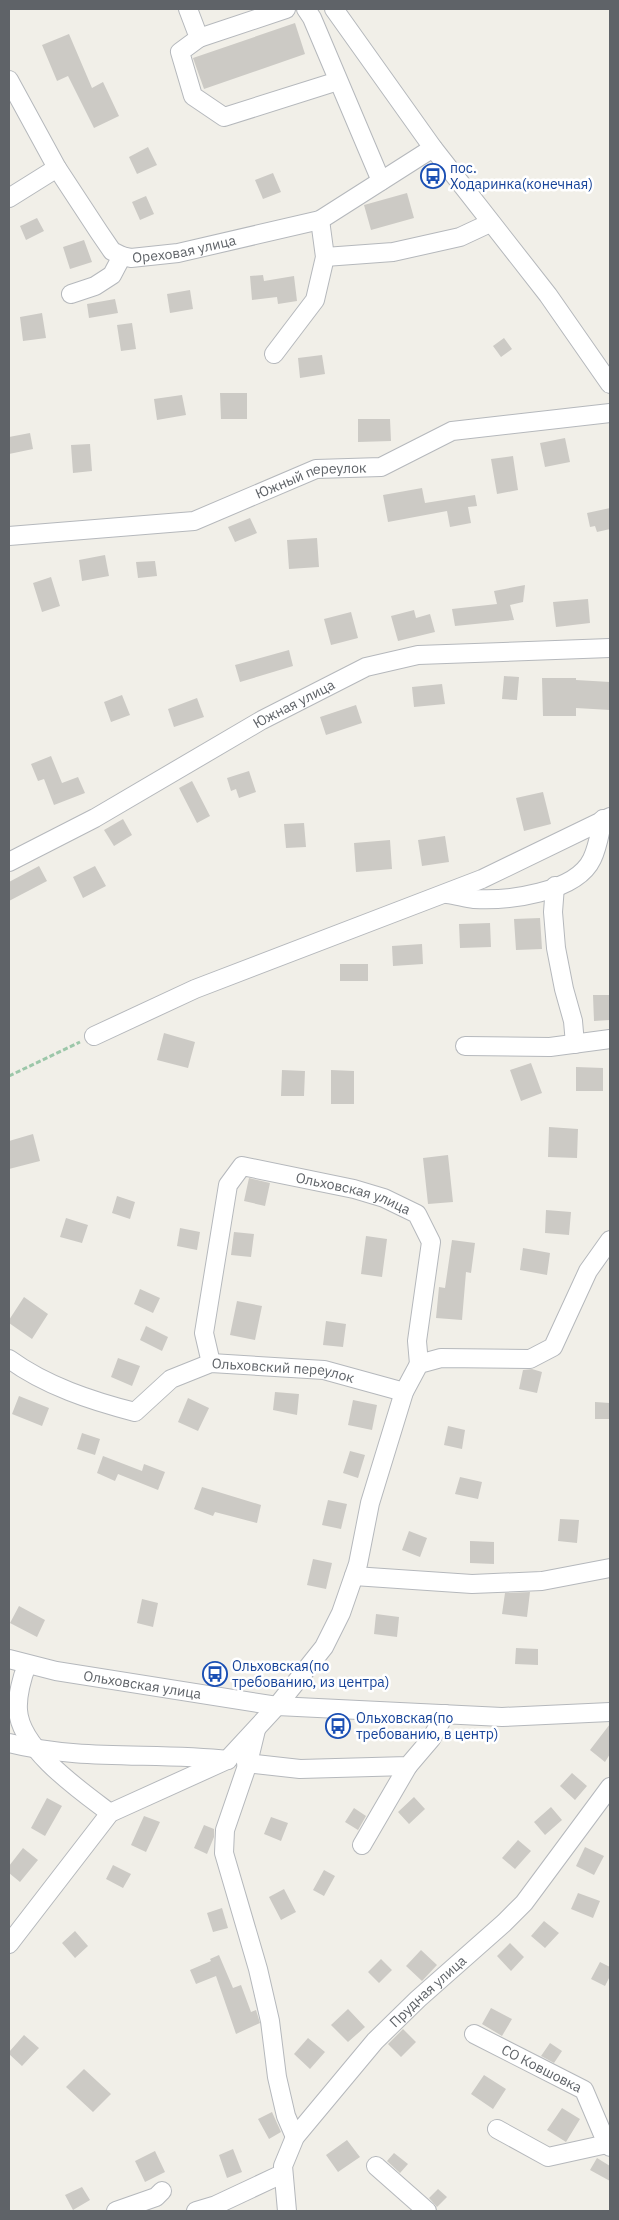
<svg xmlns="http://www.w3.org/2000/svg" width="619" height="2220" font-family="'IBM Plex Sans',sans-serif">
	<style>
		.building { fill: #cccac5 }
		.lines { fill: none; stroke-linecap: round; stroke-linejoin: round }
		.minor-casing { stroke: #b5b8bc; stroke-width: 20 }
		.path { stroke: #9cc7a9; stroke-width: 3; stroke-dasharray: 5 2.5; stroke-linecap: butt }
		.minor { stroke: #fff; stroke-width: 18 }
		.labels { text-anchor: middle; stroke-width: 5; stroke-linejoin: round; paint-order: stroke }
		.transit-label { font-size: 14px; fill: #164399; stroke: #fff; text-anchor: start }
		.street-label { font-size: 14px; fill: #5f6368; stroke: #fff }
	</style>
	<rect width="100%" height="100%" fill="#f1efe8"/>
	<!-- building -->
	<path class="building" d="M295,23L305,54L204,89L193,58Z
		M69,34L92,88L103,82L119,116L94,128L68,76L57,81L42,45Z
		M148,147L157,165L137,174L129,157Z
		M273,173L281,192L263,199L255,180Z
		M407,193L414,218L371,230L364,205Z
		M146,196L154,214L140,220L132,202Z
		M37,218L44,231L26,240L20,226Z
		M84,240L92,262L70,269L63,247Z
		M263,275L264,281L294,276L297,301L278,304L277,297L252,300L250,276Z
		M190,290L193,309L170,313L167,294Z
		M115,299L118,313L89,318L87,304Z
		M42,313L46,338L23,341L20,317Z
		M132,323L136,349L121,351L117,325Z
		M504,338L512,349L501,357L493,346Z
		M322,355L325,374L300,378L298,358Z
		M220,393H247V419H221Z
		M182,395L186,415L157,420L154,399Z
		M358,419H390L391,441L358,442Z
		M30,433L33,449L9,454V437Z
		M565,438L570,462L545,467L540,443Z
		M90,444L92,471L73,473L71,445Z
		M513,456L518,490L497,494L491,459Z
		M422,488L425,503L475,495L477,506L468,507L471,523L450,527L447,511L388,522L383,495Z
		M610,508V529L597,532L595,526L590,527L587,513Z
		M250,518L257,533L235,542L228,527Z
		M317,538L319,567L289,569L287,540Z
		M105,555L109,576L82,581L79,560Z
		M155,561L157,576L138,578L136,562Z
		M51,577L60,606L42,612L33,583Z
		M525,585L523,602L510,605L514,620L455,626L452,609L497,604L494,591Z
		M588,599L590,623L556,627L553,602Z
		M414,610L416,618L430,614L435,632L398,641L391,616Z
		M351,612L358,638L331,645L324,619Z
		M289,650L293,666L240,682L235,665Z
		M504,676L519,677L517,700L502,699Z
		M542,678H576V680L610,682V710L576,708V716H543Z
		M442,684L445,704L414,707L412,687Z
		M122,695L130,715L111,722L104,702Z
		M197,698L204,717L174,727L168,709Z
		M356,705L362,723L326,735L320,717Z
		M51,756L62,783L78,777L85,793L54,805L44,779L38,781L31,764Z
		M249,771L256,792L239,798L236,789L231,791L227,778Z
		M192,781L210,816L197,823L179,788Z
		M543,792L551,824L524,831L516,798Z
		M123,819L132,835L114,846L104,830Z
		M304,823L306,847L286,848L284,824Z
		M445,836L449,862L422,866L418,840Z
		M390,840L392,869L356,872L354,843Z
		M39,866L47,881L9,901V882Z
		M95,866L106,886L83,898L73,877Z
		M540,918L542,949L516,950L514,919Z
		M490,923L491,947L460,948L459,924Z
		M422,944L423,964L393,966L392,946Z
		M340,964H368V981H340Z
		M593,995H610V1020L594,1021Z
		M164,1033L195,1042L188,1068L157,1060Z
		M531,1063L542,1093L521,1101L510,1070Z
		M576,1067L603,1068V1091H576Z
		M282,1070L305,1071L304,1096H281Z
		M331,1070L354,1071V1104H331Z
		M549,1127L578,1129L577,1158L548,1157Z
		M33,1134L40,1161L9,1169V1141Z
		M448,1155L453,1202L428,1204L423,1158Z
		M249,1178L270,1183L265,1206L244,1201Z
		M117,1196L135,1202L130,1219L112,1213Z
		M546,1210L571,1212L569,1235L545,1233Z
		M66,1218L88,1225L82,1243L60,1237Z
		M180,1228L200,1232L197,1250L177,1246Z
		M234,1232L254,1234L251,1257L231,1255Z
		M366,1236L387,1239L382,1277L361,1274Z
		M452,1240L475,1243L471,1273L466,1272L462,1320L436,1318L439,1287L445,1288Z
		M523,1248L550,1253L547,1275L520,1270Z
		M140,1289L160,1298L153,1313L134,1304Z
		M24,1297L48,1314L32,1339L9,1323V1320Z
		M237,1301L262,1306L255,1340L230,1335Z
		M326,1321L346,1324L343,1347L323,1345Z
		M146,1326L168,1337L162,1351L140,1340Z
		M118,1358L140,1366L132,1386L111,1377Z
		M532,1369L542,1372L537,1393L519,1389L523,1370Z
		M275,1392L299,1394L297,1415L273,1410Z
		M19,1396L49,1408L42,1426L12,1414Z
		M188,1398L209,1408L198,1431L178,1422Z
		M353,1400L377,1405L372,1430L348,1425Z
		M595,1402L610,1403V1419H595Z
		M448,1426L465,1430L462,1449L444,1445Z
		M82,1433L100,1439L95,1455L77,1449Z
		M350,1451L365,1455L358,1478L343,1473Z
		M103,1456L142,1471L144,1464L165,1472L158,1490L118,1474L115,1481L97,1473Z
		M460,1477L482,1482L478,1499L455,1494Z
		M202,1487L261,1505L257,1523L215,1512L213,1516L194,1509Z
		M328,1500L347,1504L341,1529L322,1525Z
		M560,1519L579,1520L577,1543L558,1541Z
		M409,1531L427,1538L420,1557L402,1550Z
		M470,1541L494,1542V1564L470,1563Z
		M313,1559L332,1563L326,1589L307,1585Z
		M530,1592L527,1617L502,1614L505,1593Z
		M142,1599L158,1603L153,1627L137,1623Z
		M19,1606L45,1620L37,1637L10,1623Z
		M376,1614L399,1617L397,1637L374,1634Z
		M516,1648L538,1649V1665L515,1664Z
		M610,1724V1754L605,1762L590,1750Z
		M572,1773L587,1786L575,1800L560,1786Z
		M414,1797L425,1809L409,1824L398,1812Z
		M47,1798L62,1806L45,1836L31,1828Z
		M551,1807L562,1820L545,1835L534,1822Z
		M354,1808L366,1816L358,1830L345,1822Z
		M144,1816L160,1822L146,1852L131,1845Z
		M271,1817L288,1823L281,1841L264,1834Z
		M204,1825L214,1829V1837L207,1854L194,1848Z
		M518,1840L531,1851L515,1869L502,1858Z
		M585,1847L604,1856L594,1875L576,1866Z
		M23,1848L38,1860L20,1882L9,1873V1866Z
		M113,1865L131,1874L123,1888L106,1879Z
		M324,1870L335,1876L324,1896L313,1890Z
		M284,1889L296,1912L281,1920L269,1897Z
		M578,1893L600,1901L593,1918L571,1909Z
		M222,1908L228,1928L213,1932L207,1913Z
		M544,1921L559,1933L545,1948L531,1936Z
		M75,1931L88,1946L75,1958L62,1943Z
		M510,1943L524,1957L511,1971L497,1956Z
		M421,1950L437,1965L422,1981L406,1966Z
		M219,1955L233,1988L241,1985L251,2012L256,2010L260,2023L236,2034L216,1976L196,1984L190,1970L211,1961L210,1959Z
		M381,1959L392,1970L379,1983L368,1972Z
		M600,1962L610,1967V1976L605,1986L591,1979Z
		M491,2008L512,2019L502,2036L482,2024Z
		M348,2009L365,2027L348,2042L331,2025Z
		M403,2029L416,2042L401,2057L388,2044Z
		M24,2035L39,2048L22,2066L9,2054V2052Z
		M308,2038L325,2052L310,2069L294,2054Z
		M550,2043L562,2051L554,2063L541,2056Z
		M84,2069L111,2094L93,2112L66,2087Z
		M484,2075L506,2089L493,2109L471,2094Z
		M562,2108L580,2119L566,2142L547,2130Z
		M272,2112L281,2132L269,2139L258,2119Z
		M347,2140L360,2157L338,2172L326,2155Z
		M233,2149L242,2172L227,2178L219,2155Z
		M155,2151L165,2172L145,2182L135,2161Z
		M394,2153L408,2164L400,2173L387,2161Z
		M597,2158L610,2166V2181L590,2170Z
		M82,2187L90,2200L73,2210L65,2195Z
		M438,2189L447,2197L437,2207L429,2198Z"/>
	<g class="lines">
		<defs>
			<g id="minor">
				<path d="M188,9L199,38L180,52L193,96L224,117L338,81"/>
				<path d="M306,9L312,18L381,181"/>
				<path d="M334,9L433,148L548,295L610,384"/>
				<path d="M199,38L286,9"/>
				<path id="s1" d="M9,80L57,168L99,232L112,251L122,256L131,258L178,253L320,220L433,148"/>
				<path d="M9,198L57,168"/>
				<path d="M325,257L393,252L460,237L490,223"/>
				<path d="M71,294L95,286L112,275L122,256"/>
				<path d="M274,354L315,300L325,257L320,220"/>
				<path id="s2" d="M9,536L194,521L316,469L381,467L452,431L610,413"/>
				<path id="s3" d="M9,862L95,818L262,720L366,667L418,655L610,648"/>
				<path d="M555,886L553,912L556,948L564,989L573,1021L575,1044"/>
				<path d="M447,894C456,895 465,898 474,899C507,901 576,893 592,859C598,847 600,831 603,819"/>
				<path d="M94,1036L195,989L482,879L610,817"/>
				<path d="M465,1046L550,1047L610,1039"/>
				<path id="s4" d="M9,1359C46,1386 92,1401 135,1412L171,1379L211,1363L324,1370L404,1392"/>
				<path id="s5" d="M211,1363L204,1333L228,1185L242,1166L354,1189L384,1198L417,1214L431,1242L417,1341L419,1364"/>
				<path d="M354,1576L472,1584L542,1581L610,1568"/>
				<path id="s6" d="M9,1659L56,1671L277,1706L502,1717L610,1712"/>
				<path d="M27,1665C22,1677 17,1696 18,1710C20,1749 81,1791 110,1813"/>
				<path d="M256,1730L248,1763L225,1830L224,1853L258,1969L270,2021L277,2077L286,2116L295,2137"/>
				<path d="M9,1743C80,1761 155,1752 228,1760"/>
				<path d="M246,1763L300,1769L408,1766L431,1739L445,1714"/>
				<path d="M362,1845L408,1766"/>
				<path d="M9,1944L110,1813L227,1760L277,1706L324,1647L341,1613L358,1564L370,1503L404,1392L419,1364L441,1358L530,1359L553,1347L588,1271L610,1240"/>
				<path id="s7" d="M474,2034L584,2090L607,2144L610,2147"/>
				<path d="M497,2129L548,2157L607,2144"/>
				<path d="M376,2166L427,2211"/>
				<path d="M116,2211L156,2197L162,2191"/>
				<path d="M196,2211L216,2205L282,2174"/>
				<path id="s8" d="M287,2211L283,2166L295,2137L375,2041L418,1999L504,1923L524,1903L610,1787"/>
			</g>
		</defs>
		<!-- minor casing -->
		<use href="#minor" class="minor-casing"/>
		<!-- path -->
		<path class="path" d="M9,1076L80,1042"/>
		<!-- minor -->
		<use href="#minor" class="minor"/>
	</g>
	<!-- icons -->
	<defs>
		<symbol id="bus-ring" viewBox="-11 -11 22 22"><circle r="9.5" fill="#fff" stroke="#1a4fb4" stroke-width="1.5"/><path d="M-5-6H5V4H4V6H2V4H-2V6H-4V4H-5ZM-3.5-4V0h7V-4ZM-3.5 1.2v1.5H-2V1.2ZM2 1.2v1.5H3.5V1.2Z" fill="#1a4fb4"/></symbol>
	</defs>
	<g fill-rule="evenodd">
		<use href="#bus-ring" x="419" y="162" width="28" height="28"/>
		<use href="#bus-ring" x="201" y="1660" width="28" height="28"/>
		<use href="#bus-ring" x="324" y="1712" width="28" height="28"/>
	</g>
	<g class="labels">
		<!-- transit labels -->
		<g class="transit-label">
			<text x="450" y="173">пос.<tspan x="450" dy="16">Ходаринка(конечная)</tspan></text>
			<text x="232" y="1671">Ольховская(по<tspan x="232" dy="16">требованию, из центра)</tspan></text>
			<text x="356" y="1723">Ольховская(по<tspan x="356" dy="16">требованию, в центр)</tspan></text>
		</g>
		<!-- street labels -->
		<g class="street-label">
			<text dy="5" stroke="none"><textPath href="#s1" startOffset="274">Ореховая улица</textPath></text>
			<text dy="5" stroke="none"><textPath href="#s2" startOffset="311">Южный переулок</textPath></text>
			<text dy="5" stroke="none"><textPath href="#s3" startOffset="326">Южная улица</textPath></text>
			<text dy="5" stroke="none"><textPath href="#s5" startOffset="319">Ольховская улица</textPath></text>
			<text dy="5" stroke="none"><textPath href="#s4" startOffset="302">Ольховский переулок</textPath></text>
			<text dy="5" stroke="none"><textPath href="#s6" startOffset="136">Ольховская улица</textPath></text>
			<text dy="5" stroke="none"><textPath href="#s8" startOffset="274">Прудная улица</textPath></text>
			<text dy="5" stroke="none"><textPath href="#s7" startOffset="76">СО Ковшовка</textPath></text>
		</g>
	</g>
	<!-- border -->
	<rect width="619" height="2220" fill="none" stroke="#5f6368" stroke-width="20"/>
</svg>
